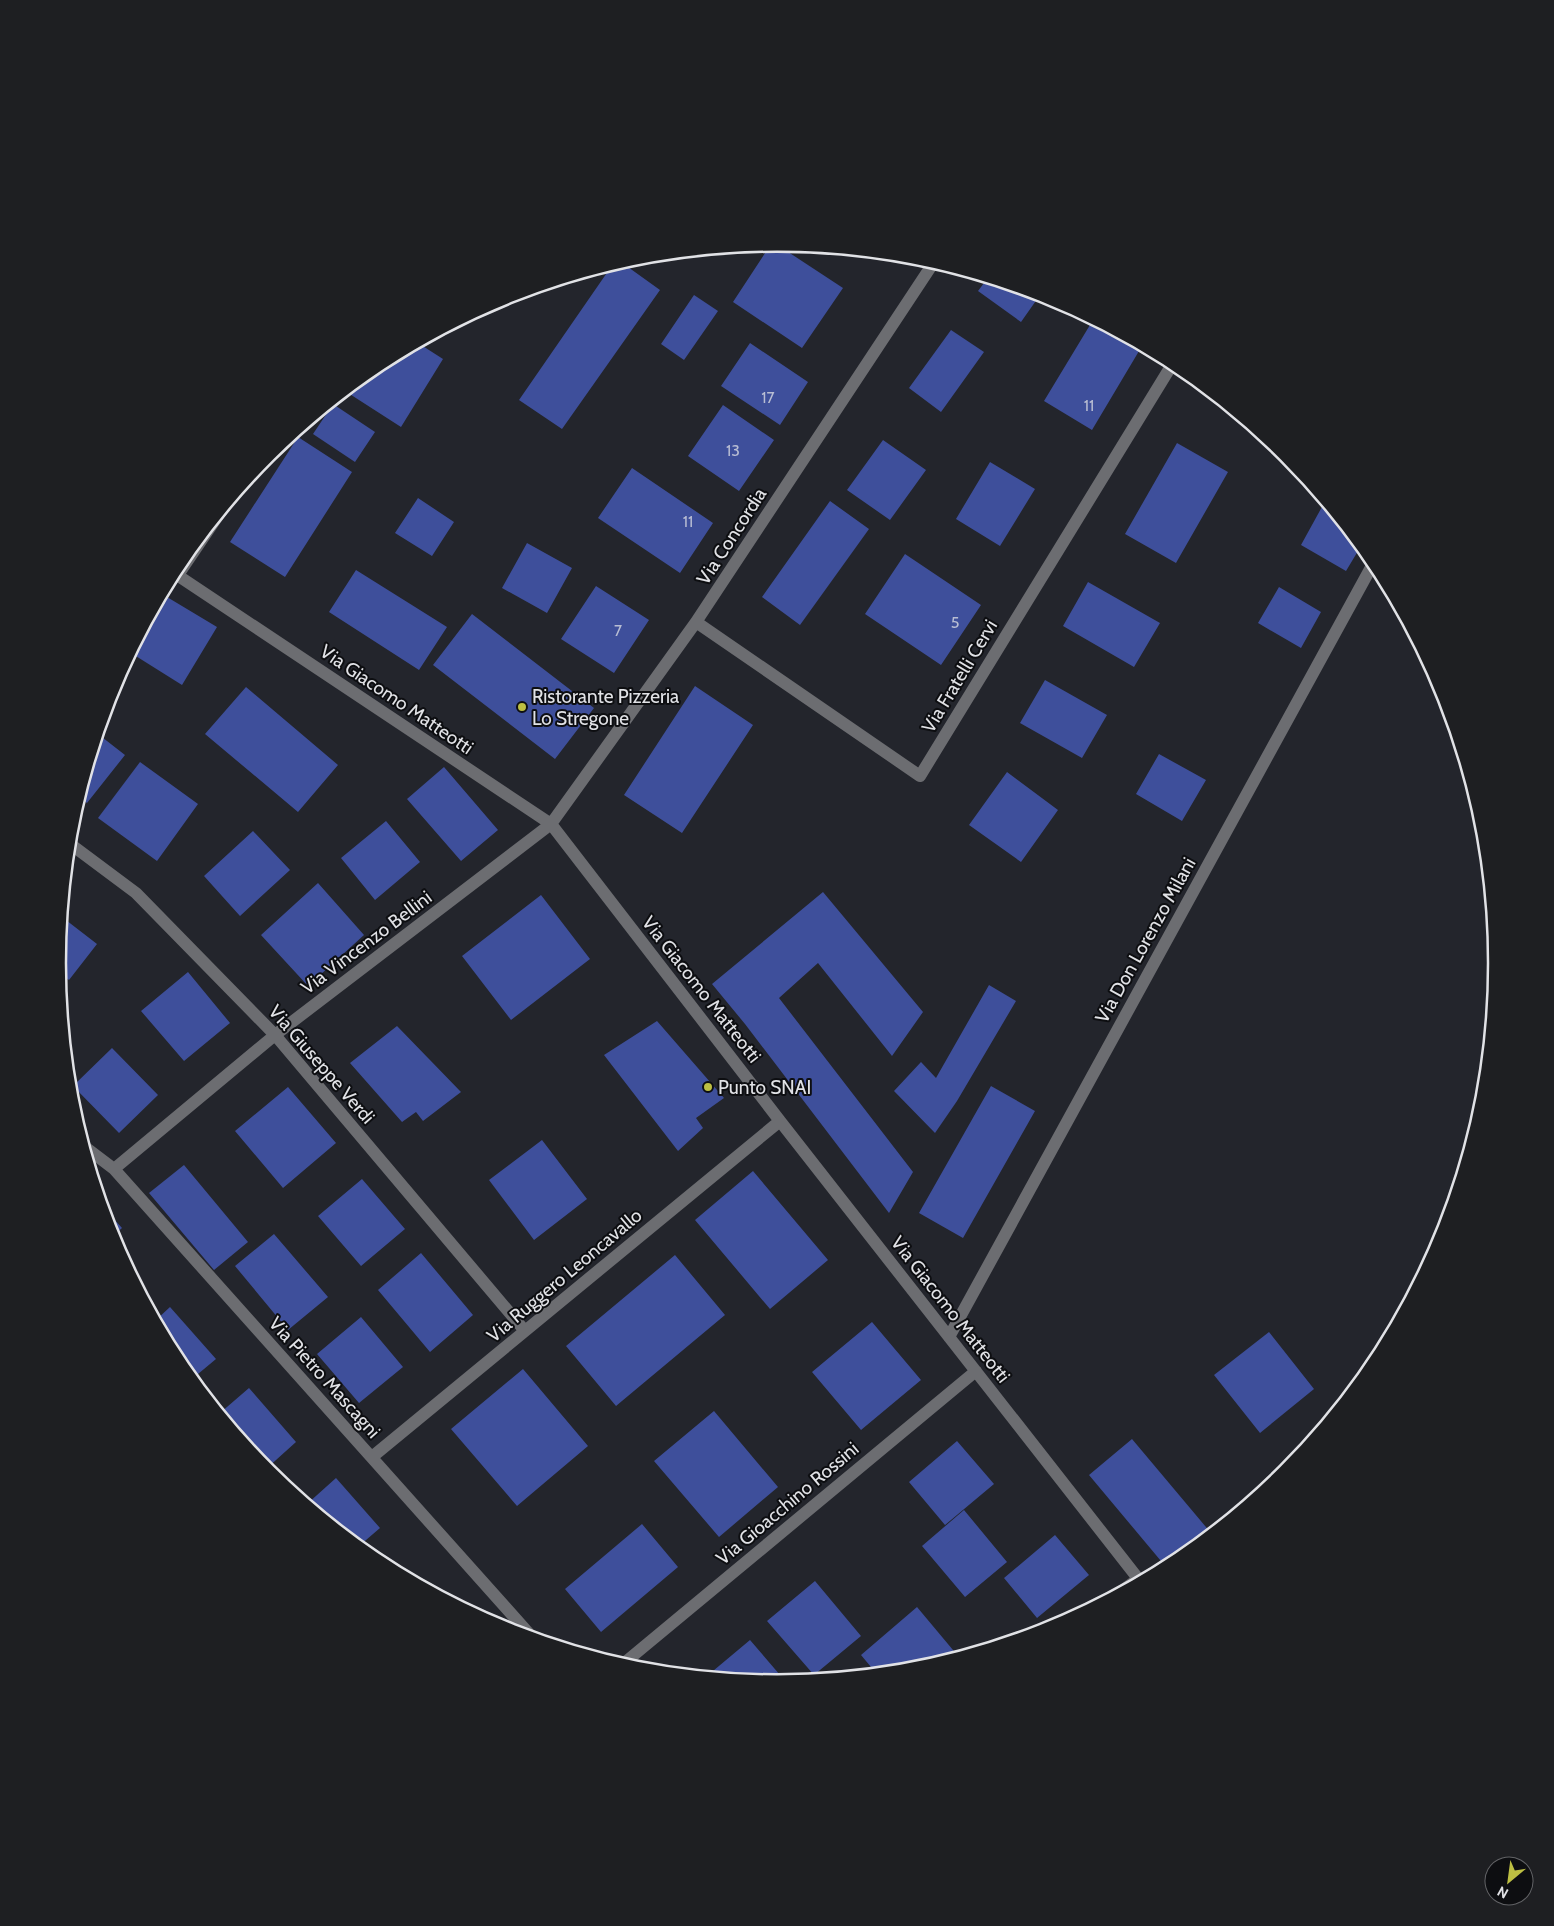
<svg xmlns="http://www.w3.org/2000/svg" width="1554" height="1926" font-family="Cabin,sans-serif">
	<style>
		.building { fill: #3e4f9b }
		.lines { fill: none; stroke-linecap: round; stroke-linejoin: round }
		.minor { stroke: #6c6d71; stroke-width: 12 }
		.poi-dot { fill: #bdbf43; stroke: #0d0e11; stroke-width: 2 }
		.labels { text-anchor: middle; stroke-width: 4; stroke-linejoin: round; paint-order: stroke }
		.number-label { font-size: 16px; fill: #b8bdd3 }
		.street-label { font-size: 19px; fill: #e1e2e6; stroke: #0d0e11 }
		.poi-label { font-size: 19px; fill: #e1e2e6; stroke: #0d0e11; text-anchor: start }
		.rim { fill: none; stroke: #e1e2e6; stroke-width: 2.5 }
	</style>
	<rect width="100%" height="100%" fill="#23252c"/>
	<!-- building -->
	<path class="building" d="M771,244H776L843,288L802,348L733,302Z
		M621,262L660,290L562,429L519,400L613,264Z
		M987,279L1007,284L1040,295L1021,322L978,291Z
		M694,295L718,311L684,360L661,344Z
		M1093,320L1142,346L1092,430L1044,401Z
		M951,330L984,352L941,412L909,388Z
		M418,343L443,359L401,427L345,391L378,365Z
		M750,343L808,382L780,425L721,386Z
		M333,404L375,432L355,462L313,434Z
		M723,405L774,440L739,491L688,456Z
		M298,437L352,472L285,577L230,542Z
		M883,440L926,470L890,520L847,490Z
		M1177,443L1228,472L1176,563L1125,534Z
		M990,462L1035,489L1000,546L956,519Z
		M632,468L713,523L680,573L598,518Z
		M418,498L454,522L432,556L395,533Z
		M830,501L869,529L800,625L762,597Z
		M1323,505L1332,511L1361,546L1346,571L1301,545Z
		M527,543L572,568L547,613L502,588Z
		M905,554L981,605L941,665L865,614Z
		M356,570L447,627L419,670L329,612Z
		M1088,582L1160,623L1134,667L1063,626Z
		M596,586L649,620L614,673L561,639Z
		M1279,587L1321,612L1301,648L1258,623Z
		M162,594L217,627L182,685L131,653Z
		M472,614L594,708L555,759L433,665Z
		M1045,680L1107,715L1082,758L1020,723Z
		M695,686L753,725L682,833L624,795Z
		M246,687L338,765L298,812L205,734Z
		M98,734L125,755L87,803L79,797Z
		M1159,754L1206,780L1182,821L1136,794Z
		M140,762L198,804L157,861L98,818Z
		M444,767L498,830L461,861L407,799Z
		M1007,772L1058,810L1021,862L969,825Z
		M386,821L420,862L375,900L341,858Z
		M253,831L290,870L240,916L204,876Z
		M318,883L364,935L308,986L261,935Z
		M823,892L923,1012L892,1056L818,963L779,998L913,1172L889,1213L745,1024L712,984Z
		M541,895L590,959L511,1020L462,956Z
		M62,917L97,944L69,980L58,972V963Z
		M188,972L230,1023L184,1061L141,1011Z
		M989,985L1016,1001L957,1101L935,1133L894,1091L921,1062L936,1078Z
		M657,1021L724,1098L696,1118L703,1128L678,1151L604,1055Z
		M397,1026L461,1092L423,1121L416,1112L402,1122L350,1063Z
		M112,1048L158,1095L119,1133L73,1086Z
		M991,1086L1035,1111L963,1238L919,1213Z
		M288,1087L336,1143L283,1188L235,1131Z
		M542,1140L587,1199L534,1240L489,1180Z
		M184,1165L248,1242L214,1270L149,1193Z
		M753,1171L828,1260L770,1309L695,1220Z
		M362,1179L405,1229L361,1266L318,1216Z
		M103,1207L122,1228L112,1237Z
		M274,1234L328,1297L288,1330L235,1266Z
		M421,1253L473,1315L430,1352L378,1290Z
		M675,1255L725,1315L616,1406L566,1346Z
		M170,1307L216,1359L192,1379L179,1362L156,1320Z
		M361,1317L403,1367L359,1403L317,1354Z
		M872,1322L921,1380L861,1430L812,1372Z
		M1269,1332L1314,1389L1260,1433L1214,1375Z
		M523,1369L588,1446L517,1506L451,1429Z
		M249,1388L296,1442L266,1469L220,1413Z
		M714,1411L778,1487L719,1537L654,1461Z
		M1132,1439L1211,1533L1176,1561L1166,1567L1089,1475Z
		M957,1441L994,1484L945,1525L909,1482Z
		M336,1478L380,1528L359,1546L307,1504Z
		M964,1510L1007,1562L965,1597L922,1546Z
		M642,1524L678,1567L601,1632L565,1589Z
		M1055,1535L1089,1575L1037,1618L1004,1578Z
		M815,1581L861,1636L814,1675L767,1621Z
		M917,1607L958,1656L917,1669L876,1673L861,1655Z
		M750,1640L786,1682H777L707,1676Z"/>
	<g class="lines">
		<!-- minor -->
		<path class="minor" d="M174,573L551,824L780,1121L1140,1581
			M178,575L222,510
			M696,622L920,776L1173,363
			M69,843L136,893L275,1035L525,1331
			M85,1147L114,1169L532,1637
			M114,1169L275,1035L551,824L696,622L934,262
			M949,1337L1374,562
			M372,1457L780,1121
			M1123,1590L1138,1579
			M623,1664L976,1371"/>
	</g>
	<!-- markers -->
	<g class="poi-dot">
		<circle cx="522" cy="707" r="5"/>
		<circle cx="708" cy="1087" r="5"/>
	</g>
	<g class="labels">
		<!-- number labels -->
		<g class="number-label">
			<text x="768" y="403">17</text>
			<text x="1089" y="411">11</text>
			<text x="733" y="456">13</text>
			<text x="688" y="527">11</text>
			<text x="955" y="628">5</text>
			<text x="618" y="636">7</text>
		</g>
		<!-- street labels -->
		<g class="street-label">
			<text transform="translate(731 536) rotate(-57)" y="7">Via Concordia</text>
			<text transform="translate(959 676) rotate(-59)" y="7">Via Fratelli Cervi</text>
			<text transform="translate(397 699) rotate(34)" y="7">Via Giacomo Matteotti</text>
			<text transform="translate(1145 940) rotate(-61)" y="7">Via Don Lorenzo Milani</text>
			<text transform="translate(366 942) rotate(-37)" y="7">Via Vincenzo Bellini</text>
			<text transform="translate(702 989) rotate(52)" y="7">Via Giacomo Matteotti</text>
			<text transform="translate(322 1064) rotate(49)" y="7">Via Giuseppe Verdi</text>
			<text transform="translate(564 1275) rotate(-40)" y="7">Via Ruggero Leoncavallo</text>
			<text transform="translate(951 1309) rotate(52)" y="7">Via Giacomo Matteotti</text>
			<text transform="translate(325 1377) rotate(48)" y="7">Via Pietro Mascagni</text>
			<text transform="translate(787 1503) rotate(-40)" y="7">Via Gioacchino Rossini</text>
		</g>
		<!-- poi labels -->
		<g class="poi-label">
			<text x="532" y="703">Ristorante Pizzeria<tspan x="532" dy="22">Lo Stregone</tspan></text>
			<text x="718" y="1094">Punto SNAI</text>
		</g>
	</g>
	<!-- crop -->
	<path d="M0 0H1554V1926H0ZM66 963a711 711 0 1 1 1422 0a711 711 0 1 1-1422 0Z" fill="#1e1f22" fill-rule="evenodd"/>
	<path class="rim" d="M66 963a711 711 0 1 1 1422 0a711 711 0 1 1-1422 0Z"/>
	<!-- north arrow -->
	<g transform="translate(1509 1881) rotate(209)"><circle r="24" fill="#0d0e11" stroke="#626366"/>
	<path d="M0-4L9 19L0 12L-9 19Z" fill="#bdbf43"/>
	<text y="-8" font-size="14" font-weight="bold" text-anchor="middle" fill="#e1e2e6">N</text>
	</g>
</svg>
